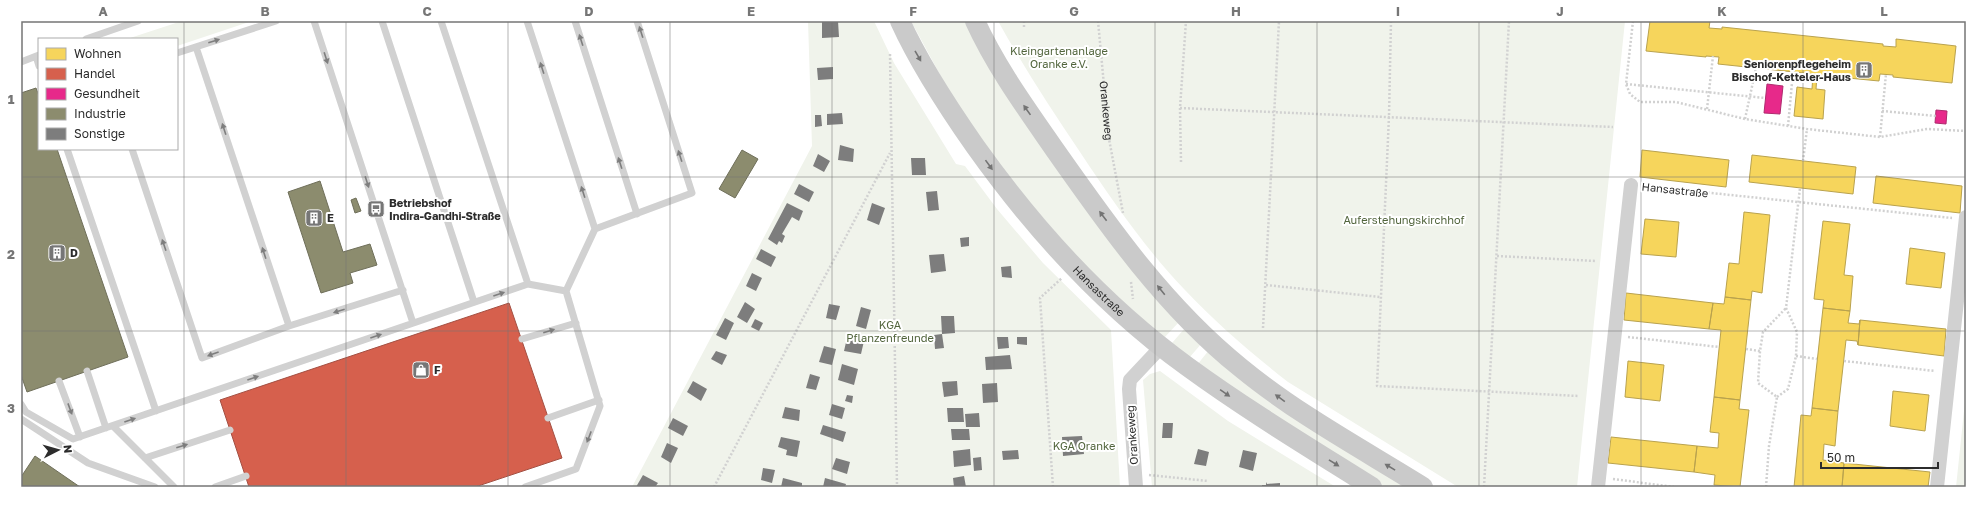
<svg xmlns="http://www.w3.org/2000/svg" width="1987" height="508" font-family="'Golos Text',sans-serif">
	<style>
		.green { fill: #f0f3eb }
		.homes { fill: #f6d55c; stroke: #b9a24e }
		.shops { fill: #d6604d; stroke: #a35043 }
		.health { fill: #e7298a; stroke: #af2a6e }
		.industry { fill: #8c8c6e; stroke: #6f6f5a }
		.building { fill: #7d7d7d }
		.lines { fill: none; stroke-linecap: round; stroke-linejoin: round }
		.path { stroke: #d1d1d1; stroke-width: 2.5; stroke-dasharray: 2 2; stroke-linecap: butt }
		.lane { stroke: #d1d1d1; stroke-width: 7 }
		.street { stroke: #d1d1d1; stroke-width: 14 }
		.secondary { stroke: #cacaca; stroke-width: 20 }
		.oneway { fill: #7e7e7e }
		.oneway2 { fill: #737373 }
		.grid { fill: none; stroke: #767676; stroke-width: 1; stroke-opacity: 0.55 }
		.labels { text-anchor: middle; stroke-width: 4; stroke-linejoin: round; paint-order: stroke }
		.park-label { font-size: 11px; fill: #52653d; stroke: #fff }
		.poi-label { font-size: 11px; font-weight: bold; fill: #2c2c2c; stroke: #fff; text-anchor: start }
		.street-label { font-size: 11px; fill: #2c2c2c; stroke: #fff }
		.neatline { fill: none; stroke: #767676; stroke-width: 1.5 }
		.grid-label { font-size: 13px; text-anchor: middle; font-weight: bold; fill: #767676 }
	</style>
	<rect width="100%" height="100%" fill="#fff"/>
	<!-- green -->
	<path class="green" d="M182,21H252L177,46V39L130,38Z
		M808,21H874L894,63L956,164L965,166L997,209L1043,263L1111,330L1120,487H632L812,146Z
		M911,21H966L1179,322L1164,338L1093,275L1003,172L951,95Z
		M998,21H1625L1577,487H1458L1288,382C1251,353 1216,323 1184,289C1144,247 1112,200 1080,152C1051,109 1023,66 998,21Z
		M1185,328L1202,343L1189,358L1172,343Z
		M1209,350L1410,487H1385L1257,408L1197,365Z
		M1160,371L1228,421L1336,487H1152L1143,380L1150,374Z
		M1966,392V487H1956Z"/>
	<!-- homes -->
	<path class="homes" d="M1650,21H1710L1709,28L1722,29V27L1883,44V46L1896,47V39L1956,46L1952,83L1893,77V75L1880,74L1879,81L1817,75L1816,89L1825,90L1823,119L1794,116L1797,87L1812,89L1813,74L1718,64L1719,57L1706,56V57L1646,51Z
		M1642,150L1729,160L1726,187L1640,177Z
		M1752,155L1856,167L1853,194L1749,182Z
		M1876,176L1962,186L1960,213L1873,203Z
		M1744,212L1770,215L1762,293L1752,291L1751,300L1725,297L1729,263L1739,264Z
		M1645,219L1679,222L1676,257L1641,254Z
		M1823,221L1850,224L1844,275L1853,276L1850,311L1823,308L1824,300L1814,299Z
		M1910,248L1945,253L1941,288L1906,284Z
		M1626,293L1713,303L1709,329L1624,320Z
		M1725,297L1751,300L1740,400L1714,397L1721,330L1709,329L1713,303L1724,304Z
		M1823,308L1850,311L1848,323L1859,324L1860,320L1858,345L1857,341L1846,340L1838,411L1812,408Z
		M1860,320L1946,329L1944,356L1858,345Z
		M1628,361L1664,365L1660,401L1625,397Z
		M1893,391L1929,395L1925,431L1890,426Z
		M1714,397L1740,400L1739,409L1749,410L1740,487L1714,485L1715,475L1694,472L1697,446L1718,448L1719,433L1710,432Z
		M1812,408L1838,411L1835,446L1824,444L1823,460L1844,463L1842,487H1794L1801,415L1811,416Z
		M1611,437L1697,446L1694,472L1608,463Z
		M1844,463L1930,472L1928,487H1842Z"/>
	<!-- shops -->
	<path class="shops" d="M509,303L562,458L475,487H249L220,400Z"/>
	<!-- health -->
	<path class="health" d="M1767,84L1783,86L1780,114L1764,113Z
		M1936,110L1947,111L1946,124L1935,123Z"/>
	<!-- industry -->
	<path class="industry" d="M36,88L39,96V149H57L128,357L27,392L21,375V93Z
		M742,150L758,159L735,198L719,189Z
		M320,181L343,252L370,244L377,265L350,273L353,283L321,293L288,192Z
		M356,198L361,211L355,213L351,200Z
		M35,456L80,487H21V477Z"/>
	<!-- building -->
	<path class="building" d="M838,21L839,37L822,38V22Z
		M833,67V79L818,80L817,68Z
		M842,113L843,124L827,125V114Z
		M815,115H821L822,126L815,127Z
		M840,145L854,149L853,162L838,160Z
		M818,154L830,161L824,172L813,166Z
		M911,158H925L926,175H912Z
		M799,184L814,192L809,202L794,194Z
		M937,191L939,210L928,211L926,192Z
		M787,203L803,211L799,221L792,217L782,234L785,236L782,243L779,241L777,245L768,239Z
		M872,203L885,208L879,225L867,220Z
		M969,237V246L961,247L960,238Z
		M761,249L776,257L771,267L756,259Z
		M944,254L946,271L931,273L929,255Z
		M1011,266L1012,278L1002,277L1001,267Z
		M752,273L762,278L756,291L746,286Z
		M745,302L755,309L747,323L737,317Z
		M829,304L840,306L836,320L826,318Z
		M861,307L871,310L866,329L856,326Z
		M941,316H954L955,333L942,334Z
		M725,318L734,323L726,340L716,335Z
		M755,319L763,323L759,331L751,327Z
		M942,334L944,348L935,349L934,335Z
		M997,337H1008L1009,348L998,349Z
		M1017,337H1027V345L1017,344Z
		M847,338L864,341L861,354L844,351Z
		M824,346L836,349L832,365L819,362Z
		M716,351L727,355L722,365L711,359Z
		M1010,355L1012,369L986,370L985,357Z
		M842,364L858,369L854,385L838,380Z
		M810,374L820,377L816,390L806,388Z
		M693,381L707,389L701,401L687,392Z
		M957,381L958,395L944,397L942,382Z
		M997,383L998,402L983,403L982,384Z
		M847,395L853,396L852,403L845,401Z
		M832,404L845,408L842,419L829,415Z
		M785,407L800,410L799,421L782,418Z
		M947,408H963L964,422H948Z
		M979,413L980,427H966L965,414Z
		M673,418L688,426L683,436L668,428Z
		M1163,423H1173L1172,438H1162Z
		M823,425L846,432L843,442L820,434Z
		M951,429H969L970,440H952Z
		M1082,436L1084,454L1063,456L1062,437Z
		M781,437L800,441L797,457L786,455L787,450L778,447Z
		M667,443L678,448L671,463L661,457Z
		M970,449L971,465L954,467L953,451Z
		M1198,449L1209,452L1206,466L1194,464Z
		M1018,450L1019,459L1003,460L1002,451Z
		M1243,450L1257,453L1253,471L1239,467Z
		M981,457L982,470L974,471L973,458Z
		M836,458L850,462L847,474L832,469Z
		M763,468L775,470L772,483L761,480Z
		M643,475L658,483L655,487H636Z
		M964,476L966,487H954L953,478Z
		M783,478L802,483V487H781Z
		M825,478L846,484L845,487H823Z
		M1266,482L1267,484L1280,483V487H1262V485H1266Z"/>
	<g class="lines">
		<!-- path -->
		<g class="path">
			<path id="s1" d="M1098,21L1109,139L1123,213"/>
			<path d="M1391,21L1389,116L1377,386L1579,396"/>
			<path d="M1633,21L1626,84L1630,94L1640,102H1676L1745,119L1807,129L1880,137L1927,129L1966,131"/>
			<path d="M1024,27V21"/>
			<path d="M890,54L897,487"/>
			<path d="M1626,84L1765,98"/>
			<path d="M1180,108L1613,127"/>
			<path d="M1707,109L1713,56"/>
			<path d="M1882,111L1936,116"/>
			<path d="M1745,119L1756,68"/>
			<path d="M1788,126L1793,72"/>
			<path d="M1880,137L1886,74"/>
			<path d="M1803,161L1807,129"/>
			<path d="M1181,162L1180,108L1186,21"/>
			<path d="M1644,186L1952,218"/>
			<path d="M1497,256L1596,261"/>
			<path d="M1131,282L1133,299"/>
			<path d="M1266,285L1380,297"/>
			<path d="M1263,328L1279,21"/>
			<path d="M1628,337L1719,347"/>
			<path d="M1746,349L1760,351"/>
			<path d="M1796,356L1817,359"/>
			<path d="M1844,361L1935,371"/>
			<path d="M1777,397L1788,389L1796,356L1797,332L1786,308L1800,188"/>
			<path d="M1149,475L1208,481"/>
			<path d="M1613,479L1674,487"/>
			<path d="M714,487L890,153"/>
			<path d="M1053,487L1040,298L1062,278"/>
			<path d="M1484,487L1509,21"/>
			<path d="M1766,487L1769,446L1777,397L1758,383L1760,351L1763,332L1786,308"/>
		</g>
		<!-- lane -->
		<path class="lane" d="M314,21L413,323
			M382,21L474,302
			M441,21L528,284
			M527,21L595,229
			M575,21L637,214
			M86,39L138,21
			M196,47L289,326L403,290
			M177,53L276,21
			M36,56L39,66
			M21,62L39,55
			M67,149L156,411
			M132,149L202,358L289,326
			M522,339L576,323
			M87,371L106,428
			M59,381L80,437
			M21,404L26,412L73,439L528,284L566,291
			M548,418L599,400
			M21,419L88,463L155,487
			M113,426L174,487
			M145,458L230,430
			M215,487L246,476
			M525,487L576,469L600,406L566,291L595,229L692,193L637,21"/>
		<!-- street -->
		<path class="street" d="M1136,487L1129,389L1130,380L1161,347
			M1598,487L1631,185
			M1937,487L1966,217"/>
		<!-- secondary -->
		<g class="secondary">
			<path id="s2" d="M900,21C920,65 947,106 975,146C1034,229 1105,307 1188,367C1247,410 1310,448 1372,487"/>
			<path d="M975,21C996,67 1026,108 1055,150C1109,227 1166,308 1241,368C1297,414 1362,449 1423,487"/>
		</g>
	</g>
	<!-- one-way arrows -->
	<defs><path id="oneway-solid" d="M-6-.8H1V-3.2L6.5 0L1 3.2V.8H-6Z"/></defs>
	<g class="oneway">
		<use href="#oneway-solid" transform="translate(641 32) rotate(-108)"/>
		<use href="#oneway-solid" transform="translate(581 40) rotate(-108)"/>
		<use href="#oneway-solid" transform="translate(214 41) rotate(-18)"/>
		<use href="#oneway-solid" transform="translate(326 58) rotate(72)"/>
		<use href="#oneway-solid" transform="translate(542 68) rotate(-108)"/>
		<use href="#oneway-solid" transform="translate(224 129) rotate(-108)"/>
		<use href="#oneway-solid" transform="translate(680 156) rotate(-108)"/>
		<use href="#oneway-solid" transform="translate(620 163) rotate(-108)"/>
		<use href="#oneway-solid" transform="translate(367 182) rotate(72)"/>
		<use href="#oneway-solid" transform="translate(583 192) rotate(-108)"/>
		<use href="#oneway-solid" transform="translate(164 245) rotate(-109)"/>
		<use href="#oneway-solid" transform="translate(264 253) rotate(-108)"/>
		<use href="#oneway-solid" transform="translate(499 294) rotate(-19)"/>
		<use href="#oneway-solid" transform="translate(339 311) rotate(162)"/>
		<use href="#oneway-solid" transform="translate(549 331) rotate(-17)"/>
		<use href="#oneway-solid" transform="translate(376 336) rotate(-19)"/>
		<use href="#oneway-solid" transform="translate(213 354) rotate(160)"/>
		<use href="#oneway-solid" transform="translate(253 378) rotate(-19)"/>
		<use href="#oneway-solid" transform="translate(70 409) rotate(70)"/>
		<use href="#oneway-solid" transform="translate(130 420) rotate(-19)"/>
		<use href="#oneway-solid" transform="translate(589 437) rotate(111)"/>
		<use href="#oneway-solid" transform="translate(182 446) rotate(-18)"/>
	</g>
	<g class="oneway2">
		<use href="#oneway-solid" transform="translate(918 56) rotate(60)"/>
		<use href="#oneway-solid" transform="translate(1027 110) rotate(-125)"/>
		<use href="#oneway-solid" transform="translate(989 165) rotate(54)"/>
		<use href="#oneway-solid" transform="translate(1103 216) rotate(-127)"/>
		<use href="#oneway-solid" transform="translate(1161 290) rotate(-129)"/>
		<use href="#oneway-solid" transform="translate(1225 393) rotate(35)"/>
		<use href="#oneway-solid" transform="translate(1280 398) rotate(-144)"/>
		<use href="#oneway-solid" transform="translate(1334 463) rotate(32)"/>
		<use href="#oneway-solid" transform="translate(1390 467) rotate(-149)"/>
	</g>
	<!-- grid -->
	<path class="grid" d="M184,21V487M346,21V487M508,21V487M670,21V487M832,21V487M994,21V487M1155,21V487M1317,21V487M1479,21V487M1641,21V487M1803,21V487M21,177H1966M21,331H1966"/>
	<!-- icons -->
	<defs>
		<symbol id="building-square" viewBox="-11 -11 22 22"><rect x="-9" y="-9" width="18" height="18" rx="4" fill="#767676" stroke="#fff"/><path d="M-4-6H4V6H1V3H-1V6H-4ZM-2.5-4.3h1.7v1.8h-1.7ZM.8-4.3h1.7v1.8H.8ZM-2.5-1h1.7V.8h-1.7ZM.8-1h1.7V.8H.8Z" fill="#fff"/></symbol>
		<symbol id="bus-square" viewBox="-11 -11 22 22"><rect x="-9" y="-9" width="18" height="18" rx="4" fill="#767676" stroke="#fff"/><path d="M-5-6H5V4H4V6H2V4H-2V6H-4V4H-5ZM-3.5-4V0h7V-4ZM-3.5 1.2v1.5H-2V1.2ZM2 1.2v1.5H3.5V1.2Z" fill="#fff"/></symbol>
		<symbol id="shop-square" viewBox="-11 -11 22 22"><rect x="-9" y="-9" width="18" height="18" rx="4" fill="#767676" stroke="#fff"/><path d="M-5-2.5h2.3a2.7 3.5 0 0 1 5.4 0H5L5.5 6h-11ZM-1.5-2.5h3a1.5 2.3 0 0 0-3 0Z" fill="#fff"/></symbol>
	</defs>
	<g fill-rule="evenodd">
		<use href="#building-square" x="1854" y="60" width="20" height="20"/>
		<use href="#bus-square" x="366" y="199" width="20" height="20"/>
		<use href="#building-square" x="304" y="208" width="20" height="20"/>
		<use href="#building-square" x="47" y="243" width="20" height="20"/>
		<use href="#shop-square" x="411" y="360" width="20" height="20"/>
	</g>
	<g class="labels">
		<!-- park labels -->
		<g class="park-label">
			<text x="1059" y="55">Kleingartenanlage<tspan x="1059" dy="13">Oranke e.V.</tspan></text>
			<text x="1404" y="224">Auferstehungskirchhof</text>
			<text x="890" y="329">KGA<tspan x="890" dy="13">Pflanzenfreunde</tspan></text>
			<text x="1084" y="450">KGA Oranke</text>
		</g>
		<!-- poi labels -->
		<g class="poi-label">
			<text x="1851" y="68" text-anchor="end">Seniorenpflegeheim<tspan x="1851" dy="13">Bischof-Ketteler-Haus</tspan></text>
			<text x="389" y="207">Betriebshof<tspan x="389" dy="13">Indira-Gandhi-Straße</tspan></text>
			<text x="327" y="222">E</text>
			<text x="70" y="257">D</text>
			<text x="434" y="374">F</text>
		</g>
		<!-- street labels -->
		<g class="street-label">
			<text dy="4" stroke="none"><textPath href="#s1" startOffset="90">Orankeweg</textPath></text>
			<text transform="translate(1675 190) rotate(6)" y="4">Hansastraße</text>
			<text dy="4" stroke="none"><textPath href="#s2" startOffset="337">Hansastraße</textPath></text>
			<text transform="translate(1132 435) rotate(-94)" y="4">Orankeweg</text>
		</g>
	</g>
	<!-- border -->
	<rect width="1987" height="508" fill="none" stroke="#ffffff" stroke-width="44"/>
	<!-- legend -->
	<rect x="38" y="38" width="140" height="112" fill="#ffffff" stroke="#ababab"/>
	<rect x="46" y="48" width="20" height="12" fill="#f6d55c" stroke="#ababab"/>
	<text x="74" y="58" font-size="12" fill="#2c2c2c">Wohnen</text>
	<rect x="46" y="68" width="20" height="12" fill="#d6604d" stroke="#ababab"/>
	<text x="74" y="78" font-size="12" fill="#2c2c2c">Handel</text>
	<rect x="46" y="88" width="20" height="12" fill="#e7298a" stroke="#ababab"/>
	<text x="74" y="98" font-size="12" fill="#2c2c2c">Gesundheit</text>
	<rect x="46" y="108" width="20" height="12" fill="#8c8c6e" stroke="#ababab"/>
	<text x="74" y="118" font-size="12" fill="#2c2c2c">Industrie</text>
	<rect x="46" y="128" width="20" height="12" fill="#7d7d7d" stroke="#ababab"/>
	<text x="74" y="138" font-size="12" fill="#2c2c2c">Sonstige</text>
	<!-- north arrow -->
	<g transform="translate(58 450) rotate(84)" stroke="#ffffff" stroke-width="3" paint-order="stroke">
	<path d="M0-3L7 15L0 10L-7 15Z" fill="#2c2c2c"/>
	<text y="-6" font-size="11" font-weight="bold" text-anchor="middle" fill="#2c2c2c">N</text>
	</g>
	<!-- scale -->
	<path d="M1821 462v6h117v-6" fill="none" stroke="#2c2c2c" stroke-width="2"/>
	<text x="1827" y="462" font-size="12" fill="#2c2c2c" stroke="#ffffff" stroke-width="3" paint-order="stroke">50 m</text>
	<rect x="22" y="22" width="1943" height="464" class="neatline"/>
	<g class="grid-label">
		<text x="103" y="16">A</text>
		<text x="265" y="16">B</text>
		<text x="427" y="16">C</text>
		<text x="589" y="16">D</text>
		<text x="751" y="16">E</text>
		<text x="913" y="16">F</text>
		<text x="1074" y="16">G</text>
		<text x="1236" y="16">H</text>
		<text x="1398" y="16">I</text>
		<text x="1560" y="16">J</text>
		<text x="1722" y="16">K</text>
		<text x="1884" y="16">L</text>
		<text x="11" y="104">1</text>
		<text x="11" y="259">2</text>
		<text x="11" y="413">3</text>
	</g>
</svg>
